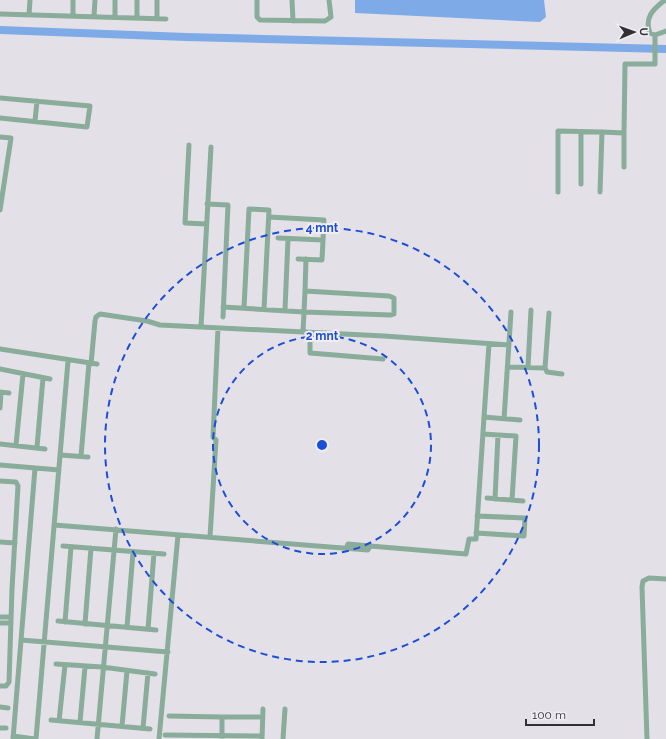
<svg xmlns="http://www.w3.org/2000/svg" width="666" height="739" font-family="Raleway,sans-serif">
	<style>
		.water { fill: #7eabe7 }
		.lines { fill: none; stroke-linecap: round; stroke-linejoin: round }
		.river { stroke: #7eabe7; stroke-width: 8 }
		.street { stroke: #8aac9a; stroke-width: 5 }
		.ring { fill: none; stroke: #1d4ed8; stroke-width: 2; stroke-dasharray: 7 5 }
		.centre { fill: #1d4ed8; stroke: #f0edf4; stroke-width: 2 }
		.ring-label { font-size: 12px; text-anchor: middle; font-weight: bold; fill: #1d4ed8; stroke: #f0edf4; stroke-width: 4; stroke-linejoin: round; paint-order: stroke }
	</style>
	<rect width="100%" height="100%" fill="#e3e0e7"/>
	<!-- water -->
	<path class="water" d="M355,0H544L546,17L540,22L355,13Z"/>
	<g class="lines">
		<!-- river -->
		<path class="river" d="M0,30L186,37L666,49"/>
		<!-- street -->
		<path class="street" d="M257,0V17L260,20L325,21L331,17L329,0
			M292,0L293,21
			M665,0C653,9 644,18 650,33L655,35L666,31
			M0,14L166,19
			M29,15L30,0
			M73,15V0
			M94,16L95,0
			M115,16V0
			M137,17V0
			M157,18V0
			M0,98L90,106L87,127L0,118
			M35,121L37,101
			M602,132L624,133L625,64H655V35
			M0,137L11,138L0,210
			M189,145L185,223L206,224
			M624,167V133
			M581,184V132
			M558,192V131L602,132L600,192
			M207,204L228,205L223,317
			M269,217L324,220L322,260L298,259
			M278,238L323,240
			M305,291L306,259
			M223,307L304,312L305,291L389,296L394,298V314L391,315L304,312L303,332
			M244,308L249,209L269,210L264,309
			M285,310L288,239
			M201,327L211,147
			M310,333V353L383,359
			M489,344L484,417L520,420
			M0,349L97,364
			M91,364L95,321L96,317L100,314L147,321L160,325L384,336L509,345
			M508,367L545,368L547,372L562,374
			M528,367L531,310
			M545,368L549,313
			M0,369L50,379
			M0,392L9,393
			M0,408L1,392
			M504,419L511,312
			M483,434L516,436L512,500
			M0,444L45,449
			M16,445L23,374
			M37,447L43,378
			M60,455L88,457
			M81,456L89,363
			M0,465L59,470
			M0,481L16,482L18,486L12,589L9,682L6,686H0
			M487,498L523,501
			M495,499L498,435
			M54,525L368,550L370,546L466,554L469,539H476L484,417
			M476,533L524,536L525,518L477,516
			M210,537L216,440L213,437L218,328
			M0,542L15,543
			M63,546L164,554
			M346,549L348,544L370,546
			M0,617H11
			M58,621L156,630
			M65,622L71,547
			M0,623H11
			M85,624L91,548
			M127,627L133,552
			M148,629L154,553
			M21,640L168,652
			M56,664L102,667L155,674
			M0,707L8,708
			M169,716L222,717V739
			M222,717H259
			M51,720L150,729
			M59,721L65,665
			M80,722L85,667
			M122,726L127,671
			M0,728H6
			M143,728L148,673
			M165,735L259,736
			M13,736L35,739
			M13,739L35,468
			M36,739L68,361
			M97,739L116,529
			M159,739L178,535
			M262,739L263,709
			M283,739L285,709
			M647,739L642,587L643,581L649,578L666,579"/>
	</g>
	<!-- distance rings -->
	<g class="ring">
		<circle cx="322" cy="445" r="109"/>
		<circle cx="322" cy="445" r="217"/>
	</g>
	<circle cx="322" cy="445" r="6" class="centre"/>
	<g class="ring-label">
		<text x="322" y="232">4 mnt</text>
		<text x="322" y="340">2 mnt</text>
	</g>
	<!-- north arrow -->
	<g transform="translate(634 32) rotate(88)" stroke="#f0edf4" stroke-width="3" paint-order="stroke">
	<path d="M0-3L7 15L0 10L-7 15Z" fill="#313033"/>
	<text y="-6" font-size="11" font-weight="bold" text-anchor="middle" fill="#313033">U</text>
	</g>
	<!-- scale -->
	<path d="M526 719v6h68v-6" fill="none" stroke="#313033" stroke-width="2"/>
	<text x="532" y="719" font-size="12" fill="#313033" stroke="#f0edf4" stroke-width="3" paint-order="stroke">100 m</text>
</svg>
